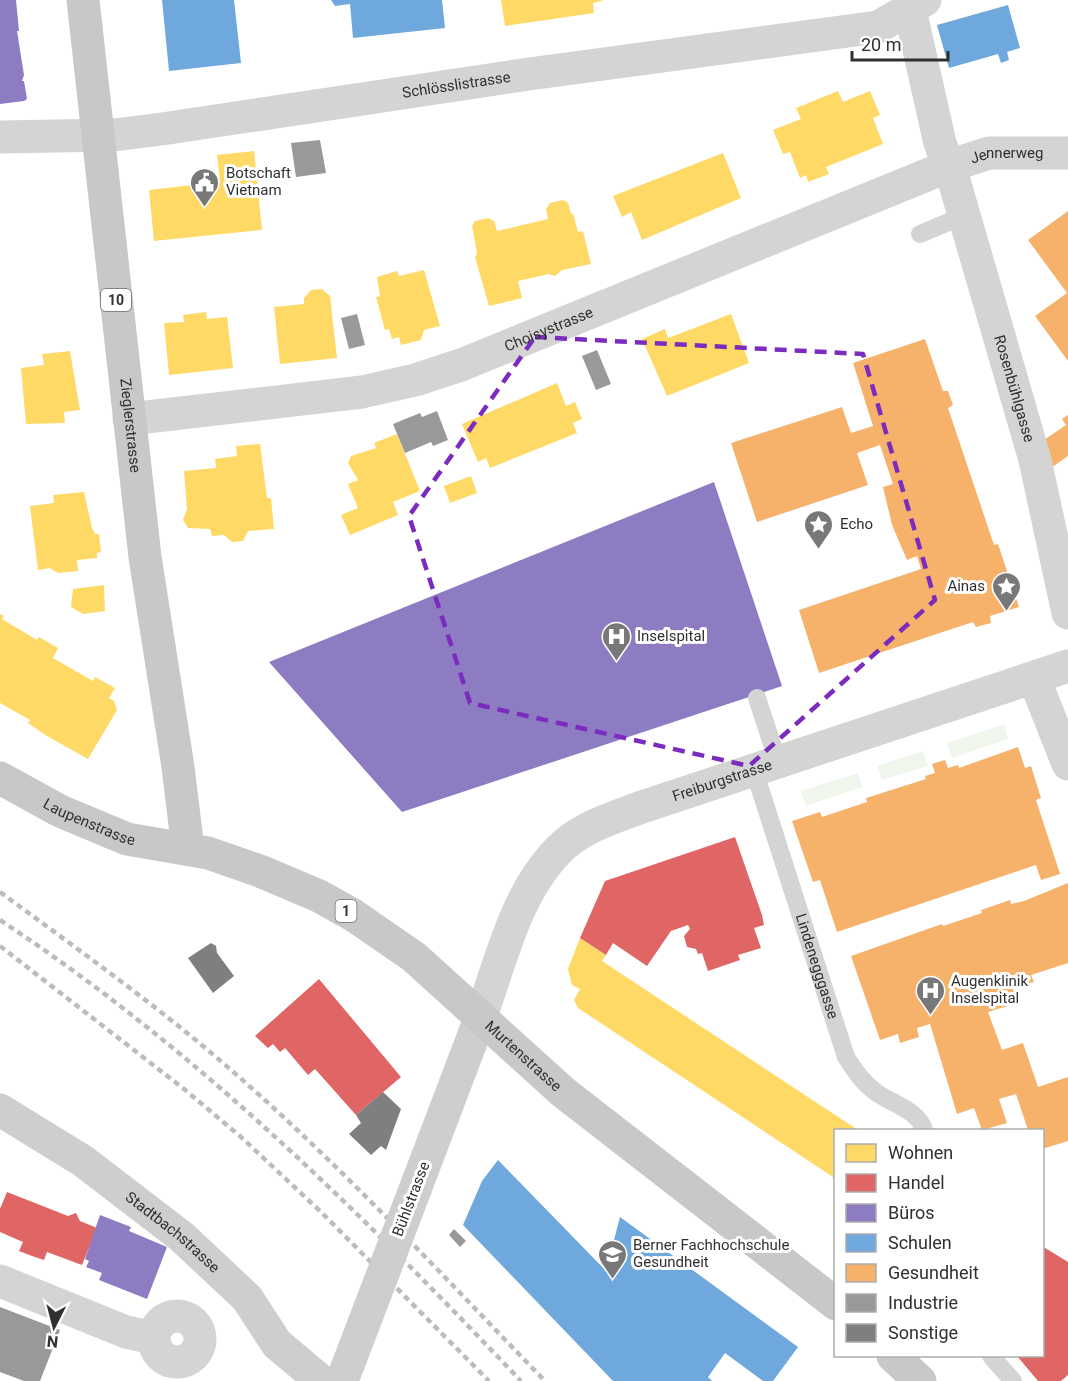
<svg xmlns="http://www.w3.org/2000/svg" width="1068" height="1381" font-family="Roboto,sans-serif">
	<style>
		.green { fill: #f1f6ec }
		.homes { fill: #ffd966 }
		.shops { fill: #e06666 }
		.offices { fill: #8e7cc3 }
		.schools { fill: #6fa8dc }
		.health { fill: #f6b26b }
		.industry { fill: #999 }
		.building { fill: #7f7f7f }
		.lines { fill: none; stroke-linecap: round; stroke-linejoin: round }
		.service { stroke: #d4d4d4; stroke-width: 18 }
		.minor { stroke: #d4d4d4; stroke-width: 33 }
		.secondary { stroke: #cecece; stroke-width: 33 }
		.primary { stroke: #c8c8c8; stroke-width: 33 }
		.rail { stroke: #bcbcbc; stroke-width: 4.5; stroke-dasharray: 6 4.5; stroke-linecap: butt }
		.secondary-bridge { stroke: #cecece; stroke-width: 33 }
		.marked { fill: none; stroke: #7b2cbf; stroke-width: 4.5; stroke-dasharray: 12 8; stroke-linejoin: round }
		.labels { text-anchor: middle; stroke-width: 6; stroke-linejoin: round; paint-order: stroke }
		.shield { fill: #fff; stroke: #6e6e6e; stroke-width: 1.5 }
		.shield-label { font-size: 14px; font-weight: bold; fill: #303030 }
		.street-label { font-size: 15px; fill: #303030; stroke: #fff }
		.poi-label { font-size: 15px; fill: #303030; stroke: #fff; text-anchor: start }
	</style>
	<rect width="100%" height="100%" fill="#fff"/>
	<!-- green -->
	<path class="green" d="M1004,724L1008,739L952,758L947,743Z
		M923,751L928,766L882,780L877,766Z
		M858,773L862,787L806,806L801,791Z"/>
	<!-- homes -->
	<path class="homes" d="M501,0H602V1L593,3L594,13L505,26Z
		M838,91L843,102L870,91L880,115L873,118L883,144L826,167L829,174L808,182L806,175L800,178L790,152L783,154L773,130L801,119L796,108Z
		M254,151L262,230L154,241L149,190L220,182L217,155Z
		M723,153L741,198L642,240L631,212L622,217L613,196Z
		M563,200L568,203L571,214L573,213L578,232L583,231L591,264L562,270L555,276L549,274L518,281L522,298L489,306L475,257L477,253L472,226L475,221L488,218L494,221L497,231L548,219L546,209L550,203Z
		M424,270L440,326L424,330L421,340L401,345L399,337L392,339L389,329L385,330L376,297L380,296L377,277L397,271L399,276Z
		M322,289L330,296L337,358L280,364L274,307L304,304V298L311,290Z
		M206,312L207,319L227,317L233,368L169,375L164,323L184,322L183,315Z
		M731,314L749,363L667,396L642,339L665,329L668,338Z
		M70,351L80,410L64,412L65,423L26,424L21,368L44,365L42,354Z
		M557,383L566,406L575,402L582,419L573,423L577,433L490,468L486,458L478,462L462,424Z
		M397,434L420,491L393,502L398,515L350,535L341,515L358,508L348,484L358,480L348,463L351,456L376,448L374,443Z
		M260,444L267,498H271L274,529L248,531L243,541L232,542L224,535L212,536L210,529L188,528L183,520L187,509L184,471L216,468L215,459L237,456L236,446Z
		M471,476L477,493L450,503L444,486Z
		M84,492L92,528L95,534H99L101,552L97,553V558L77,560L78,571L58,573L50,568L38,570L30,506L54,503L53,495Z
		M104,585L105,611L83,614L71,607L73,589Z
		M0,614L4,616L2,619L37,640L39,637L58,648L53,658L93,681L95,677L115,688L109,698L114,701L117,710L88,759L47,736L28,723L30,720L0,703Z
		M580,938L606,955L602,961L858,1130H836V1179L578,1008L574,1000L580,989L572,985L568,969Z"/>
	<!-- shops -->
	<path class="shops" d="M735,837L762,915L764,925L754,928L761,948L738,955L740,960L708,971L702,953L698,954L696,949L687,947L684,936L690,929L688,925L671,931L647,966L613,943L606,955L580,938L605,881Z
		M319,979L401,1077L356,1115L315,1069L308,1075L285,1048L280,1052L273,1044L268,1048L255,1036Z
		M7,1192L68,1216L76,1213L80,1221L97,1228L82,1265L47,1252L44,1260L32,1256L19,1251L23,1242L0,1232V1209Z
		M1042,1246L1068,1262V1375L1061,1381H1038L1017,1356H1042Z"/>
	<!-- offices -->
	<path class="offices" d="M0,0H16L19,31H17L24,75L22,81H24L27,99L24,101L0,104Z
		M714,482L782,686L402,812L269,662Z
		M100,1215L131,1227L129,1231L167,1247L147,1299L99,1280L102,1273L86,1267L89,1261L85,1259Z"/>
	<!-- schools -->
	<path class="schools" d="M162,0H234L241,63L169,71Z
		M331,0H442L445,28L353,38L350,4L335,6Z
		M1008,5L1020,48L1007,52L1009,60L1001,63L998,54L949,68L937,25Z
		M498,1160L611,1276L622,1261L614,1240L620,1217L798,1347L773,1381H763L725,1353L708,1377L712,1381H613L463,1225L482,1181Z"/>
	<!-- health -->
	<path class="health" d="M1068,211V361L1035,316L1067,293L1028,240Z
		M925,339L943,391H948L953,405L948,408L994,545L998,544L1019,607L990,616L991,623L976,627L973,622L819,673L799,610L921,569L917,556L907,560L892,525L883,487L893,484L880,445L857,453L868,485L757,522L731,443L842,407L851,433L873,426L853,363Z
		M1068,415V456L1051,468L1044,440L1066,425L1062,419Z
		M1018,747L1025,768L1031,766L1041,798L1036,800L1060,874L1041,880L1036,865L837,932L820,880L813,882L792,821L820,812L822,817L867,802L866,798L926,779L925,776L935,773L932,764L938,762L945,760L948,768L958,765L959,768Z
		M1068,883V963L1031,975L1034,982L1013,989L1017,1001L1014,1004L988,1012L1002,1050L1023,1043L1038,1087L1068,1077V1141L1042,1149V1130H1028L1016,1094L999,1099L1007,1123L982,1130L974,1108L957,1114L930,1024L917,1028L919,1037L900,1043L898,1034L880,1040L851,956L942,924L943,926L982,913L981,910L1010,900L1011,904L1024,901Z"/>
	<!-- industry -->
	<path class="industry" d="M320,140L326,173L296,177L291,143Z
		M357,314L365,345L349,349L341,318Z
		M597,350L611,384L596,390L582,356Z
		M437,411L448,440L433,446L431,442L405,453L393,424L420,413L422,417Z
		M454,1229L466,1241L460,1247L449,1235Z
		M0,1307L60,1330L40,1381H24L0,1372Z"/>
	<!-- building -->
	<path class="building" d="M211,943L216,946L217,953L234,976L213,993L188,958Z
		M383,1092L401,1109L386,1150L381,1146L371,1155L349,1134L361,1123L356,1115Z"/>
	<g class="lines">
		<!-- service -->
		<g class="service">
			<path d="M920,234L963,216"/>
			<path d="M757,698L778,762"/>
			<path id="s1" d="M754,770L846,1057C855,1071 863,1083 877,1093C893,1104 919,1111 924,1130"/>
			<path d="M991,1356L1013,1381"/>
		</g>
		<!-- minor -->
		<g class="minor">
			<path id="s2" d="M910,10L940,143L955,184L1035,460L1068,613"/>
			<path id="s3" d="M0,137L114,135L162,129L529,74L878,27L925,0"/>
			<path id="s4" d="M129,419L362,392L415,380L461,365L949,166L989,153H1068"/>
			<path d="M1034,678L1068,764"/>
			<path id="s5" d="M481,1016C502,958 517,887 565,844C586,826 613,818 639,808L1068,666"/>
			<path d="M0,1281L126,1332L154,1338"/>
			<circle cx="177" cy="1339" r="23"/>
		</g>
		<!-- secondary -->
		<g class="secondary">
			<path id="s6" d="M0,1110L83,1161L182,1237L247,1298L277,1344L321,1381"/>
			<path d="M416,1187L481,1016"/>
		</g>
		<!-- primary -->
		<g class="primary">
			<path id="s7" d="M83,0L145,557L178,767L188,849"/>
			<path id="s8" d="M0,778L60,811L127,839L208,853L260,871L319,896L353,915L414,957L563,1092L836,1304"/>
			<path d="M893,1356L920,1381"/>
		</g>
		<!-- rail -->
		<path class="rail" d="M0,892C76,948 152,1002 223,1063C338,1162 440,1273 545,1381
			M0,920C196,1049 360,1212 521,1381
			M0,946L184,1089L241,1137L320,1211L489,1381"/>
		<!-- secondary-bridge -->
		<path class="secondary-bridge" d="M345,1373L416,1187"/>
	</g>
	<!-- marked area -->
	<path class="marked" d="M535,337L863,354L935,600L749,766L470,703L409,516Z"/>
	<!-- icons -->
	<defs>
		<symbol id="civic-pin" viewBox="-11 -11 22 30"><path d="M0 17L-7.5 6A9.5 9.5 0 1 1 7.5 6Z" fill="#787878" stroke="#fff"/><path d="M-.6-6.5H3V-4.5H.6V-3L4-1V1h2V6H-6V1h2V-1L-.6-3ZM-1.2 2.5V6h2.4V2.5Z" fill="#fff"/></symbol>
		<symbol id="sight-pin" viewBox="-11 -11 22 30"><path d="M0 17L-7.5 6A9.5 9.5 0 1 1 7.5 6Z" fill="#787878" stroke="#fff"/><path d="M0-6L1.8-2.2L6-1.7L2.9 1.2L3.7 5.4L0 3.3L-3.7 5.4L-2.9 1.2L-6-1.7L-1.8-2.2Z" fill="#fff"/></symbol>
		<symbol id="hospital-pin" viewBox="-11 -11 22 30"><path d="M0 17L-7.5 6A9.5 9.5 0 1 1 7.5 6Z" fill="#787878" stroke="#fff"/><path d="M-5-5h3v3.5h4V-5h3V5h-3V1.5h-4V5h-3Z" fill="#fff"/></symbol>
		<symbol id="university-pin" viewBox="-11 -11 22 30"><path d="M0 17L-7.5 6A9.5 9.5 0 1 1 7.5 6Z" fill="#787878" stroke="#fff"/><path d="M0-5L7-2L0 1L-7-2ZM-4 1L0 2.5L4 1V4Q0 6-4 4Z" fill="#fff"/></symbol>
	</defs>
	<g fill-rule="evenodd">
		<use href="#civic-pin" x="188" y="166" width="33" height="45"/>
		<use href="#sight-pin" x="802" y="508" width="33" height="45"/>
		<use href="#sight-pin" x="990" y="570" width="33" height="45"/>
		<use href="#hospital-pin" x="600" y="620" width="33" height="45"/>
		<use href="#hospital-pin" x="914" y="974" width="33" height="45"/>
		<use href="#university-pin" x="596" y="1238" width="33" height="45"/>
	</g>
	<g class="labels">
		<!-- shield labels -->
		<g class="shield">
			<rect x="101" y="289" width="30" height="22" rx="4.5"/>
			<rect x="335.5" y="900" width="21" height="22" rx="4.5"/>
		</g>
		<g class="shield-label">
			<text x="116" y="305">10</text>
			<text x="346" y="916">1</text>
		</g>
		<!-- street labels -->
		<g class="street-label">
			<text dy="5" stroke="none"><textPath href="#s3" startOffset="460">Schlösslistrasse</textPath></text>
			<text dy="5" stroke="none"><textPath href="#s4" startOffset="924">Jennerweg</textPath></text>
			<text dy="5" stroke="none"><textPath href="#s4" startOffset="432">Choisystrasse</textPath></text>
			<text dy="5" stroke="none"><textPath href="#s2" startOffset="393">Rosenbühlgasse</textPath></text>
			<text dy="5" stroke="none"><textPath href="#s7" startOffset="428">Zieglerstrasse</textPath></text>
			<text dy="5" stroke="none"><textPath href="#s5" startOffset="364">Freiburgstrasse</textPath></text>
			<text dy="5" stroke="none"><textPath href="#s8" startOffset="100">Laupenstrasse</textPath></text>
			<text dy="5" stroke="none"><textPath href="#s1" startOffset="206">Lindenegggasse</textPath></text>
			<text dy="5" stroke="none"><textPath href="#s8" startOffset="603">Murtenstrasse</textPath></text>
			<text transform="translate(411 1199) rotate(-69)" y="5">Bühlstrasse</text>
			<text dy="5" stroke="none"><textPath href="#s6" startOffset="212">Stadtbachstrasse</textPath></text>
		</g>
		<!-- poi labels -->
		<g class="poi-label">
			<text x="226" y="178">Botschaft<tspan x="226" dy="17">Vietnam</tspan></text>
			<text x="840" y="529">Echo</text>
			<text x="985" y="591" text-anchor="end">Ainas</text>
			<text x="637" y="641">Inselspital</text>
			<text x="951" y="986">Augenklinik<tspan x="951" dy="17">Inselspital</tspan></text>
			<text x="633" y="1250">Berner Fachhochschule<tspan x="633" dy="17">Gesundheit</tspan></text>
		</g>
	</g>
	<!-- legend -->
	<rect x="834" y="1129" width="210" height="228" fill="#ffffff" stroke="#acacac" stroke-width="1.5"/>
	<rect x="846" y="1144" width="30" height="18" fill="#ffd966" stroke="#acacac" stroke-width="1.5"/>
	<text x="888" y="1159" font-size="18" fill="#303030">Wohnen</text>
	<rect x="846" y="1174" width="30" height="18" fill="#e06666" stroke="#acacac" stroke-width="1.5"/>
	<text x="888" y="1189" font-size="18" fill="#303030">Handel</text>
	<rect x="846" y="1204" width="30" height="18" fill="#8e7cc3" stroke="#acacac" stroke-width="1.5"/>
	<text x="888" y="1219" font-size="18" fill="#303030">Büros</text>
	<rect x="846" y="1234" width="30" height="18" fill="#6fa8dc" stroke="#acacac" stroke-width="1.5"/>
	<text x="888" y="1249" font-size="18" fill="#303030">Schulen</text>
	<rect x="846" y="1264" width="30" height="18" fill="#f6b26b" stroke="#acacac" stroke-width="1.5"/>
	<text x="888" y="1279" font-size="18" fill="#303030">Gesundheit</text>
	<rect x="846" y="1294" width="30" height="18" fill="#999999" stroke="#acacac" stroke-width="1.5"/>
	<text x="888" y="1309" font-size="18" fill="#303030">Industrie</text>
	<rect x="846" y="1324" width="30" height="18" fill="#7f7f7f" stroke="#acacac" stroke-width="1.5"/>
	<text x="888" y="1339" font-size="18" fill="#303030">Sonstige</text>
	<!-- north arrow -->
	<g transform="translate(54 1327) rotate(186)" stroke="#ffffff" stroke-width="4.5" paint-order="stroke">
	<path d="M0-4.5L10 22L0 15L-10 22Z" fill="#303030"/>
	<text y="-9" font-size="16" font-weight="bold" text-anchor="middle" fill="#303030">N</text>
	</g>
	<!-- scale -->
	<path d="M852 51v9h96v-9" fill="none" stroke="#303030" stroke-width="3"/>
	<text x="861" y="51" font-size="18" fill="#303030" stroke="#ffffff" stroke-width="4.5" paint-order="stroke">20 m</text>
</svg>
